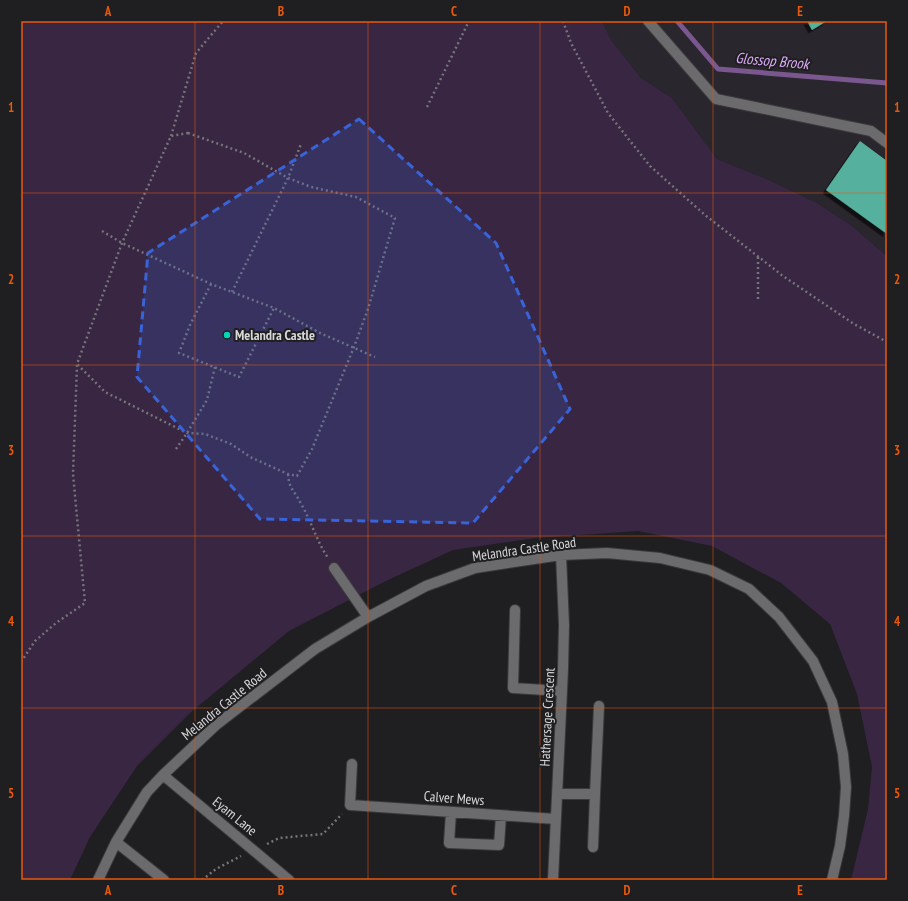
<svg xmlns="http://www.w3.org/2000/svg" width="908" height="901" font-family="'PT Sans Narrow',sans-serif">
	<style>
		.built { fill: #2a262d }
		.green { fill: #382643 }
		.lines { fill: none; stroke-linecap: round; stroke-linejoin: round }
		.stream { stroke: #7a578e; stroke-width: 5 }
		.building { fill: #55b19d; filter: url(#shadow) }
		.minor-casing { stroke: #3b3a3b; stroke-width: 12 }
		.path { stroke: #757476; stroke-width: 2.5; stroke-dasharray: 2 3; stroke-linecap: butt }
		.minor { stroke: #6b6a6c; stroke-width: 10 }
		.marked { fill: #3963d8; fill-opacity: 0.2; stroke: #3963d8; stroke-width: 3; stroke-dasharray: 8 5; stroke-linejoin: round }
		.grid { fill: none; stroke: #e8590c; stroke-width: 1; stroke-opacity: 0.55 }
		.poi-dot { fill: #00d5b7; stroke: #1f1e20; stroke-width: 1.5 }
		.labels { text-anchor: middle; stroke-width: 4; stroke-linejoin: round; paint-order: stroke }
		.poi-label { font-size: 14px; font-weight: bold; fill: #d8d7d9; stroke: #1f1e20; text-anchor: start }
		.street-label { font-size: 14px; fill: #d8d7d9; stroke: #1f1e20 }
		.water-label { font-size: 15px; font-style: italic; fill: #deabfb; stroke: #1f1e20 }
		.neatline { fill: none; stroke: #e8590c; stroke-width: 1.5 }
		.grid-label { font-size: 13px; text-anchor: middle; font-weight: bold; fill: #e8590c }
	</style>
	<defs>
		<filter id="shadow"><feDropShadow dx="-3.5" dy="3.5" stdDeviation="0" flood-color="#0009"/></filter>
	</defs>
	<rect width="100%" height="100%" fill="#1f1e20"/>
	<!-- built -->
	<path class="built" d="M602,21H887V256L852,226L817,203L769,180L717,159L672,98L641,78L611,40Z"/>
	<!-- green -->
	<path class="green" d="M21,21H602L611,40L641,78L672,98L717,159L769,180L817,203L852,226L887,256V880H851L868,809L872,767L857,694L830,624L781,583L712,546L638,531L536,538L453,550L386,581L289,631L190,713L137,766L90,837L70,880H21Z"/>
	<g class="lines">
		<!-- stream -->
		<path class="stream" d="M677,21L718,69L887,83"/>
	</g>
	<!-- building -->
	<path class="building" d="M807,21H827L812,30Z
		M860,141L887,161V234L826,190Z"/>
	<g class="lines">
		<defs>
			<path id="minor" d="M648,21L716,99L871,131L887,143
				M334,568L368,617
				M515,610L513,688L562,691
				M352,764L350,805L556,819
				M163,775L289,880
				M557,794H595L599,706
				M451,812L449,843L499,845L501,816
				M116,842L164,880
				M593,847L595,794
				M98,880L116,842L147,792L163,775L216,725L315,649L368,617L426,586L475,568L561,555L607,553L660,558L710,570L749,589L779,617L813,661L832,702L843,754L846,787L844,816L840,846L832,880
				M553,880L563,669L564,625L561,555"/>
		</defs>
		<!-- minor casing -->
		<use href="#minor" class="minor-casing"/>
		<!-- path -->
		<path class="path" d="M563,21L571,43L608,113L650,166L705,215L783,276L854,324L887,342
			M427,107L469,21
			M188,133L244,153L288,178L311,187L356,197L395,218L368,309L354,347L312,449L297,476L288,474L252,458L231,444L205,434L187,433L105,392L77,364L122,243L171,136Z
			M171,136L196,53L223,21
			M102,231L122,243L211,284L274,308L320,333L375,357
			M758,257V299
			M211,284L190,325L179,353L239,377L274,308
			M232,292L288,178L301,144
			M176,449L187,433L207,400L215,367
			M288,474C289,489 294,490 300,502C311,520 316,540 328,558
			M21,662L35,641L56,623L85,603L73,474L77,365
			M267,844L279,838L323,834L342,814
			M202,880L216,869L241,856"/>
		<!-- minor -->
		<use href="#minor" class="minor"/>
	</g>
	<!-- marked area -->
	<path class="marked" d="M359,119L496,243L570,409L473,523L260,519L137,377L148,253Z"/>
	<!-- grid -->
	<path class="grid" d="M195,21V880M368,21V880M540,21V880M713,21V880M21,193H887M21,365H887M21,536H887M21,708H887"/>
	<!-- markers -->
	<circle class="poi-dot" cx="227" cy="335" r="4"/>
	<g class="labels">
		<!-- poi labels -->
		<g class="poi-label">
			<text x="235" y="340">Melandra Castle</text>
		</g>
		<!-- street labels -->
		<g class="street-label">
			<text transform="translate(524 549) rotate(-8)" y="5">Melandra Castle Road</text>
			<text transform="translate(224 704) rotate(-39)" y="5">Melandra Castle Road</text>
			<text transform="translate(547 717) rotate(-87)" y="5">Hathersage Crescent</text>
			<text transform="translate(454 798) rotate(4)" y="5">Calver Mews</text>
			<text transform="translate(235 816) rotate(39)" y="5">Eyam Lane</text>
		</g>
		<!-- water labels -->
		<g class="water-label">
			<text transform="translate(772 61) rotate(5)" y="5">Glossop Brook</text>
		</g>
	</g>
	<!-- border -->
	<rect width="908" height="901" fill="none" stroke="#1f1e20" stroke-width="44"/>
	<rect x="22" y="22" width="864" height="857" class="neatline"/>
	<g class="grid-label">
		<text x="108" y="16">A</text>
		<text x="281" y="16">B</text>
		<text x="454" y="16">C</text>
		<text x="627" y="16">D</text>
		<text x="800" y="16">E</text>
		<text x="11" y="112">1</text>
		<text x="897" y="112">1</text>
		<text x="11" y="284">2</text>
		<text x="897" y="284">2</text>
		<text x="11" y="455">3</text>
		<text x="897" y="455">3</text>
		<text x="11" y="626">4</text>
		<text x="897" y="626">4</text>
		<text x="11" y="798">5</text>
		<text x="897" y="798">5</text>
		<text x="108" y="895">A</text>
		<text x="281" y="895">B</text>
		<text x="454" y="895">C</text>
		<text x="627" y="895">D</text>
		<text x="800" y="895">E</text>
	</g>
</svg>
